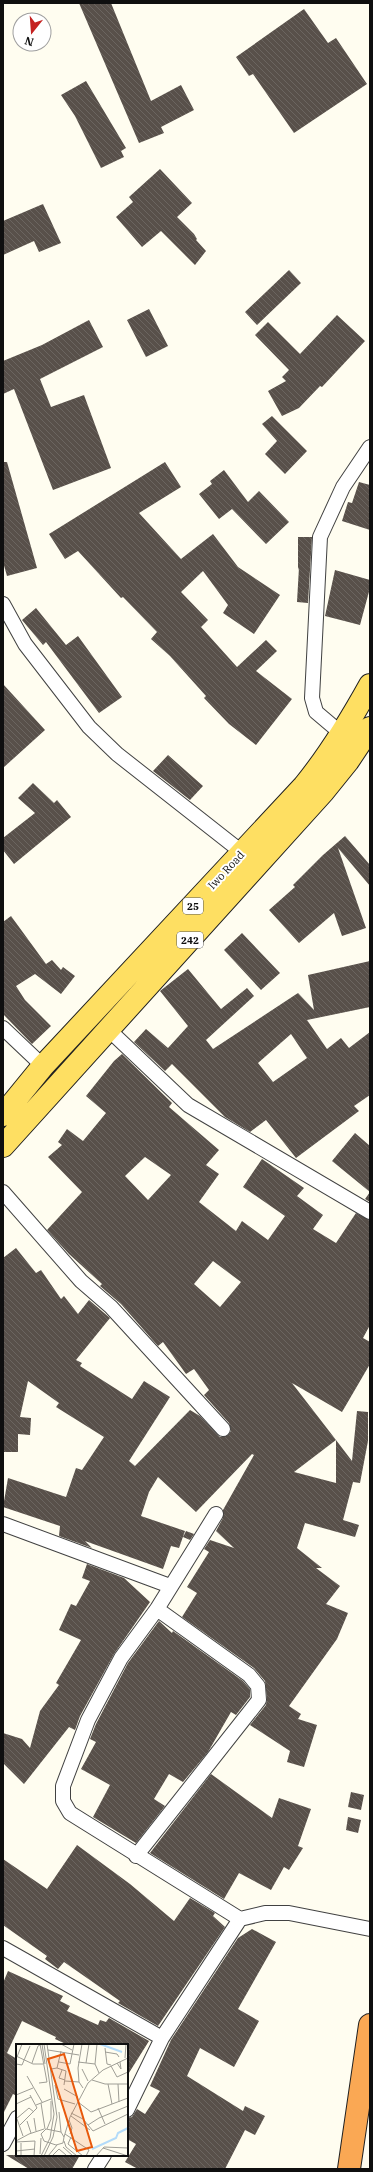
<svg xmlns="http://www.w3.org/2000/svg" width="373" height="2172" font-family="'IBM Plex Serif',serif">
	<style>
		.building { fill: url(#building-back-hatch); fill-rule: evenodd }
		.lines { fill: none; stroke-linecap: round; stroke-linejoin: round }
		.minor-casing { stroke: #424242; stroke-width: 16 }
		.primary-casing { stroke: #202020; stroke-width: 24 }
		.motorway-casing { stroke: #202020; stroke-width: 24 }
		.minor { stroke: #fff; stroke-width: 14 }
		.primary { stroke: #fedf62; stroke-width: 22 }
		.motorway { stroke: #faa854; stroke-width: 22 }
		.labels { text-anchor: middle; stroke-width: 4; stroke-linejoin: round; paint-order: stroke }
		.shield { fill: #fff; stroke: #575757; stroke-width: 1 }
		.shield-label { font-size: 10px; font-weight: bold; fill: #0f0f0f }
		.street-label { font-size: 11px; fill: #0f0f0f; stroke: #fff }
		.inset-river { fill: none; stroke: #b3dbf9; stroke-width: 2 }
		.inset-road { fill: none; stroke: #9f9e96; stroke-width: 1 }
		.view { fill: #e8590c; fill-opacity: 0.15; stroke: #e8590c; stroke-width: 2 }
		.inset-edge { fill: none; stroke: #0f0f0f; stroke-width: 2 }
	</style>
	<defs>
		<pattern id="building-back-hatch" width="6" height="6" patternUnits="userSpaceOnUse"><rect width="6" height="6" fill="#58504a"/><path d="M-1 5l2 2M0 0l6 6M5-1l2 2" fill="none" stroke="#6b6560"/></pattern>
	</defs>
	<rect width="100%" height="100%" fill="#fffdf0"/>
	<!-- building -->
	<path class="building" d="M79,3H111L151,101L181,85L194,110L161,127L164,133L139,143Z
		M304,9L328,43L336,38L367,84L294,133L253,74L249,76L236,57Z
		M86,81L126,148L121,151L124,157L101,168L75,116L61,95Z
		M160,169L192,203L177,217L194,234L197,239L196,240L206,251L195,265L161,231L142,247L116,217L133,202L129,197Z
		M43,204L61,243L39,252L34,241L3,255V221Z
		M289,270L301,283L257,325L245,312Z
		M149,309L168,346L146,357L127,320Z
		M337,315L365,341L322,387L320,386L299,408L282,416L268,391L286,381L282,377L289,370L255,335L268,322L300,354Z
		M89,320L103,347L40,379L51,407L84,395L111,468L53,490L14,389L3,394V361L42,345Z
		M272,416L307,451L285,474L265,454L277,441L262,424Z
		M3,462H7L37,568L7,576L3,562Z
		M165,462L181,487L139,513L181,559L213,534L238,567L280,595L254,634L223,613L228,605L203,571L181,592L208,620L201,627L237,667L266,640L277,651L256,671L292,699L256,745L229,724L204,698L206,696L170,656L151,639L157,632L123,597L121,598L78,551L65,559L49,534Z
		M224,470L248,502L259,491L289,522L266,544L232,509L219,519L199,494L212,484L210,481Z
		M359,482L370,485V530L342,521L348,502L352,503Z
		M298,537H312L308,603L297,602L299,567L298,570Z
		M335,570L370,580V588L360,625L325,616Z
		M36,608L66,645L78,636L122,697L99,713L46,642L43,645L22,620Z
		M3,684L45,730L3,768Z
		M168,755L203,786L190,800L153,771Z
		M33,783L54,803L57,800L71,817L14,864L3,850V838L35,813L18,798Z
		M345,836L370,865V886L338,848L366,928L342,936L334,913L299,943L269,910L295,887L293,885L323,855Z
		M11,916L46,964L52,960L61,970L63,967L75,976L61,994L35,974L16,986L25,1000L51,1026L32,1044L3,1014V922Z
		M242,933L280,973L261,990L224,950Z
		M370,961V1007L307,1020L327,1049L341,1038L349,1048L370,1032V1095L354,1106L359,1111L296,1158L266,1120L250,1132L225,1117L172,1064L165,1071L134,1042L146,1029L168,1048L188,1026L160,991L188,969L221,1009L247,988L254,996L206,1040L213,1049L298,993L314,1010L308,975ZM291,1034L307,1058L273,1082L258,1063Z
		M122,1054L172,1103L169,1107L219,1150L206,1165L219,1174L199,1202L236,1231L242,1221L268,1240L285,1216L243,1187L262,1159L304,1188L297,1196L323,1215L313,1229L336,1243L356,1213L370,1220V1325L363,1338L370,1342V1364L342,1412L292,1383L336,1440L294,1472L336,1483V1440L352,1461L357,1411L368,1412V1441L360,1483L353,1482L343,1520L359,1525L355,1537L305,1523L297,1548L322,1568H316L340,1586L326,1604L348,1613L337,1639L289,1706L301,1714L298,1719L317,1725L304,1767L287,1762L290,1751L250,1725L266,1705L267,1699L265,1681L254,1668L182,1617L197,1593L187,1587L209,1552L204,1549L210,1540L234,1548L216,1531L223,1518V1510L254,1455L252,1454L196,1512L158,1477L149,1492L141,1516L185,1531L179,1548L171,1546L163,1569L85,1541L92,1548L59,1536L60,1526L3,1507L8,1478L66,1497L76,1468L82,1470L104,1437L56,1407L59,1403L28,1381L20,1417L31,1418L30,1435L18,1434V1452H3V1258L16,1248L36,1273L41,1270L61,1299L64,1296L78,1314L89,1300L110,1318L76,1360L82,1363L80,1366L132,1399L144,1381L170,1397L129,1461L135,1466L190,1410L200,1416L220,1437L228,1435L231,1431L229,1423L204,1395L209,1390L194,1369L186,1374L163,1342L158,1346L121,1304L100,1286L102,1284L69,1254L47,1230L82,1192L48,1157L62,1145L58,1142L67,1129L83,1141L106,1113L86,1096L114,1061ZM145,1157L171,1175L148,1200L125,1176ZM213,1261L241,1282L220,1307L194,1284Z
		M355,1133L370,1146V1202L365,1199L370,1192L332,1161Z
		M186,1531L194,1534L190,1540L183,1537Z
		M87,1564L124,1578L150,1602L114,1654L80,1716L75,1730L69,1727L24,1784L3,1763V1733L22,1739L30,1748L40,1711L59,1685L56,1683L81,1640L59,1630L71,1604L76,1606L90,1581L82,1578Z
		M159,1621L172,1633L173,1631L243,1681L250,1689V1697L236,1715L231,1712L208,1752L183,1782L169,1774L154,1799L165,1806L136,1843L93,1817L110,1785L81,1769L96,1742L90,1739L96,1724L128,1663Z
		M211,1774L272,1818L279,1798L311,1809L298,1846L303,1848L289,1870L284,1867L271,1890L239,1873L224,1899L150,1853Z
		M351,1792L364,1795L361,1810L348,1807Z
		M348,1817L361,1820L358,1833L346,1830Z
		M77,1845L130,1884L174,1921L190,1898L215,1913L213,1916L225,1927L158,2026L118,2003L120,2001L64,1962L58,1969L45,1959L47,1956L3,1925V1859L47,1889Z
		M252,1929L276,1942L238,2009L259,2021L234,2067L200,2048L187,2076L243,2111L245,2106L265,2116L255,2135L245,2130L225,2169H138L125,2162L136,2144L127,2139V2118L132,2117L137,2109L145,2114L160,2091L150,2086L171,2040L238,1938Z
		M8,1971L63,1996L60,2001L70,2006L67,2011L98,2025L100,2020L106,2022L109,2018L149,2041L127,2076V2045H68L55,2039L56,2037L22,2021L7,2053L17,2059V2096L13,2094L3,2114V1983Z
		M6,2155H80L72,2169H29Z"/>
	<g class="lines">
		<defs>
			<path id="minor" d="M3,604L25,644L89,727L117,754L243,853
				M342,734L316,712L312,698L320,537L343,487L370,447
				M3,1028L43,1066
				M108,1029L188,1105L370,1212
				M3,1192L81,1281L111,1307L223,1429
				M216,1514L157,1609L121,1658L88,1720L63,1786V1801L70,1813L240,1919
				M3,1524L170,1586
				M136,1856L259,1700L258,1686L249,1675L157,1609
				M3,1948L162,2038
				M127,2110L162,2038L240,1919L265,1913H289L370,1929
				M3,2144L17,2118
				M95,2169L104,2155"/>
			<path id="primary" d="M3,1115L43,1066L304,786C330,754 350,721 370,685
				M3,1146L323,792L348,761L370,728"/>
			<path id="motorway" d="M349,2169L370,2025"/>
		</defs>
		<!-- minor casing -->
		<use href="#minor" class="minor-casing"/>
		<!-- primary casing -->
		<use href="#primary" class="primary-casing"/>
		<!-- motorway casing -->
		<use href="#motorway" class="motorway-casing"/>
		<!-- minor -->
		<use href="#minor" class="minor"/>
		<!-- primary -->
		<use href="#primary" class="primary"/>
		<!-- motorway -->
		<use href="#motorway" class="motorway"/>
	</g>
	<g class="labels">
		<!-- shield labels -->
		<g class="shield">
			<rect x="183" y="898" width="20" height="16" rx="3"/>
			<rect x="177" y="932" width="26" height="16" rx="3"/>
		</g>
		<g class="shield-label">
			<text x="193" y="910">25</text>
			<text x="190" y="944">242</text>
		</g>
		<!-- street labels -->
		<g class="street-label">
			<text transform="translate(226 870) rotate(-47)" y="4">Iwo Road</text>
		</g>
	</g>
	<!-- overview -->
	<g transform="translate(16 2044)">
		<rect width="112" height="112" fill="#fffdf0"/>
		<path class="inset-river" d="M84,0L106,8M76,105L100,94L102,89L112,84"/>
		<path class="inset-road" d="M26,0L29,20M45,0L56,6M66,0L62,24L63,38L67,44M81,0L79,20L83,29M89,4L91,20L95,21M32,6L63,11M89,8L101,10L103,13M0,12L17,20H27M1,13L6,0M109,14L110,0M43,18L54,20L58,0M62,18L79,20M16,19L22,2L24,1M70,19L73,0M101,19L105,25L104,18M0,20L6,21L14,2M95,22L101,33L112,28M41,24L50,27L48,41M35,25L41,24L45,7M66,25L72,37M46,26L43,34L49,36M11,32L26,58M76,36L89,40H112M49,37L63,38M23,39L31,38L24,0M92,40L96,60M102,40L103,58M39,41L42,55L59,60M48,45L62,53M0,51L17,44M62,58L75,68L112,54M25,59L29,85M0,60L15,53M20,61L35,55M82,64L89,80M43,68L45,88M55,69L67,75L77,87L112,70M55,72L74,86M18,74L20,87M0,75L13,64L18,68M1,75L7,92M53,76L56,84L54,90M11,77L15,89M4,81L21,64L14,51M72,81L83,74L112,62M30,85L45,88L48,93L47,99L40,101L28,97L25,90ZM31,85L35,75V57M49,90L73,106L70,112M48,93L54,73L72,39L87,26L112,14M55,93L52,100L67,112M0,97L13,90L28,85M48,97L50,103L61,112M0,98L19,97L18,112M47,103L57,112M87,104L112,112M0,107L19,105M24,110L25,94M5,112V99M25,112L34,94L38,70L28,0M28,112L37,93L41,73L31,0M32,112L41,101M36,112L43,105L50,111M80,112L88,103L112,104"/>
		<path class="view" d="M48,10L76,103L61,107L32,15Z"/>
		<rect width="112" height="112" class="inset-edge"/>
	</g>
	<!-- border -->
	<rect width="373" height="2172" fill="none" stroke="#0f0f0f" stroke-width="8"/>
	<!-- north arrow -->
	<g transform="translate(32 32) rotate(197)"><circle r="19" fill="#ffffff" stroke="#9f9f9f"/>
	<path d="M0-3L7 15L0 10L-7 15Z" fill="#c52120"/>
	<text y="-6" font-size="11" font-weight="bold" text-anchor="middle" fill="#0f0f0f">N</text>
	</g>
</svg>
